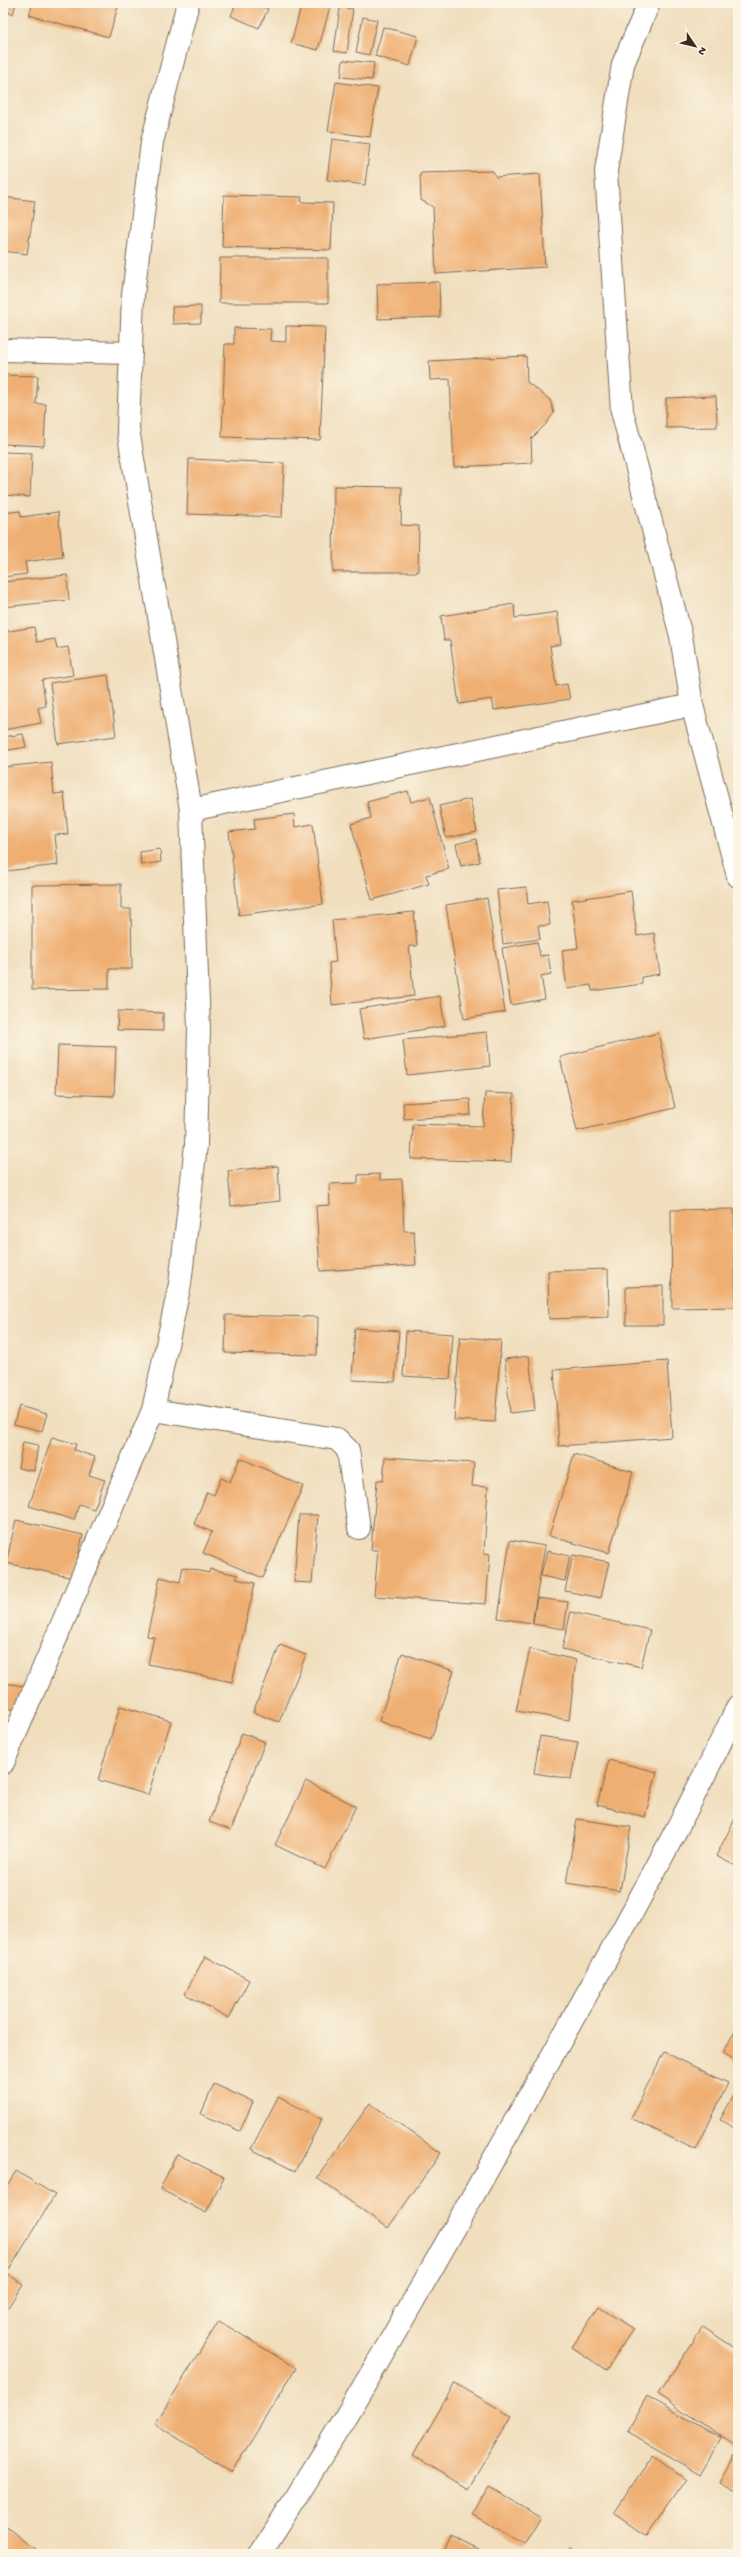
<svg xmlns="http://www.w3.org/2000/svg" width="741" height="2557" font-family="'Gochi Hand',sans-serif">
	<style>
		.building { fill: #efaf72 }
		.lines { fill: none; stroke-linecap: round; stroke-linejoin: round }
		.minor-casing { stroke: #7a6956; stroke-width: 24 }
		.minor { stroke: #fff; stroke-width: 22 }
	</style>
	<rect width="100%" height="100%" fill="#fcf5e5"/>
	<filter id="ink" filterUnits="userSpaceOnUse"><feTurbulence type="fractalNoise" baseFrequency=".025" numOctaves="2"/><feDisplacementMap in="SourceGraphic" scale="8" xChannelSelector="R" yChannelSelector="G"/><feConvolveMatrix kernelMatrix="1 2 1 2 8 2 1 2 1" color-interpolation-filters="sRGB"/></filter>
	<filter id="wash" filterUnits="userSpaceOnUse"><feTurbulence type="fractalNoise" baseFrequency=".012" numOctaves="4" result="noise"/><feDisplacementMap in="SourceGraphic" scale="16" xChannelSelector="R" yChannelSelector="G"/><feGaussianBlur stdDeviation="0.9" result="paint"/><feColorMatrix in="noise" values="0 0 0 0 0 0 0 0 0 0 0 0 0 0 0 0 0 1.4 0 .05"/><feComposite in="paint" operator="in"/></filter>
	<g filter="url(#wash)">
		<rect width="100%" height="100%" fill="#f0debd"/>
		<g id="blocks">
			<!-- building -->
			<path class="building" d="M3,3H16L13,14L3,11Z
				M33,3H119L109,37L29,15Z
				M236,3H255L268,9L259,28L231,16Z
				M302,3H331L318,50L291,43Z
				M340,8L353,9L347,53L334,51Z
				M363,17L377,20L369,55L356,52Z
				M383,27L418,36L410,66L375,56Z
				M343,60L374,63L372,80L341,77Z
				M336,82L378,88L370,137L328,131Z
				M332,139L370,144L365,185L327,180Z
				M493,171L496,177L540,174L545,267L436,274L433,207L421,200L420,173Z
				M224,195L302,197L301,202L333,203L331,250L222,247Z
				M3,197L35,201L27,254L3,251Z
				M220,258H328V303H219Z
				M439,282L440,317L378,319L377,284Z
				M201,306V323L173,324L172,307Z
				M286,326L325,327L320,440L222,437L225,344H234V328L271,329L270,341L286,342Z
				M526,356L527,382L550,400L554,413L546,424L531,439L532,463L454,467L450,379L430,380L429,361Z
				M3,375L38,376L36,404H46L44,446L3,444Z
				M716,396L717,427L666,428V398Z
				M3,452L32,453L30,497L3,495Z
				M189,459L284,463L282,517L187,514Z
				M334,486L402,487L401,525L419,526L418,572H333Z
				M20,511L21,517L58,512L63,557L25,562L27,574L3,577V513Z
				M67,575L69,600L3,607V582Z
				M514,604L515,618L557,612L561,644L550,646L556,686L567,684L570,699L494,710L492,699L459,704L450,640H444L441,616Z
				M34,627L37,642L55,639L57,649L68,647L73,675L42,680L46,706L38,708L41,723L3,730V632Z
				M108,675L116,736L58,744L50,683Z
				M23,734L26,747L3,751V737Z
				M51,762L54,794L64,793L68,834L55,835L58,865L6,871L3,840V767Z
				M408,791L411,802L430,797L449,869L426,875L429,884L372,900L351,824L371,818L367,802Z
				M470,799L477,832L446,838L439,806Z
				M294,814L295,827L313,824L323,904L239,915L229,832L255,829L254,819Z
				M476,839L480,862L461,866L456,844Z
				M160,849L161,862L141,865L140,852Z
				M121,884V909H131L132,969H109V989L32,990V885Z
				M526,887L528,904L547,901L550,925L538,926L540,939L503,944L497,890Z
				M631,891L637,936L654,933L660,974L642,977V984L592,991L591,985L567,989L562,950L578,948L572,900Z
				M487,898L505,1012L464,1019L446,905Z
				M414,912L417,946H409L414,996L332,1005L329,963L336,962L332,920Z
				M537,942L540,956L548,955L551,974L541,976L545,999L511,1005L502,948Z
				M440,996L445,1026L364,1039L359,1009Z
				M118,1011L163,1013V1031L117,1030Z
				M487,1032L490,1066L407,1075L403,1040Z
				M658,1033L675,1108L577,1131L560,1057Z
				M58,1045L116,1047L114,1096L56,1094Z
				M485,1093L514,1094L511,1162L411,1159L413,1124L483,1126Z
				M470,1099L471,1115L404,1119L403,1103Z
				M278,1166L280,1201L231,1206L228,1171Z
				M380,1174V1180L402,1179L404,1231H414L416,1265L320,1271L316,1206L330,1205L329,1184L358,1183V1175Z
				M734,1209L736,1307L672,1308L671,1210Z
				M608,1269L609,1317L549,1319L548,1271Z
				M663,1286V1325H626V1287Z
				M226,1315L318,1317L317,1355L225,1353Z
				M355,1328L399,1331L395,1382L352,1380Z
				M406,1331L453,1334L450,1379L403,1376Z
				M460,1337L501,1340L495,1422L454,1420Z
				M529,1356L535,1410L510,1413L505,1359Z
				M667,1361L672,1437L559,1446L554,1370Z
				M19,1406L47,1414L42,1431L14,1424Z
				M52,1437L76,1444L74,1450L95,1457L89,1475L105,1480L94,1509L79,1504L74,1520L29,1506Z
				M23,1442L38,1445L34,1471L18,1468Z
				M574,1454L633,1472L609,1553L549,1536Z
				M385,1457L474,1463L472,1486L488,1487L484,1553L490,1554L486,1604L374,1596L378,1550H371L377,1480L383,1481Z
				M240,1458L303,1486L263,1578L203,1553L212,1532L194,1524L207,1492L214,1495L221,1478L230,1482Z
				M299,1515H318L312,1583L294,1582Z
				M16,1520L83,1535L73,1578L6,1563Z
				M510,1540L545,1546L532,1623L498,1618Z
				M547,1551L570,1556L565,1581L541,1576Z
				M573,1555L609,1562L601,1598L565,1591Z
				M183,1567L209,1573L210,1569L238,1575L236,1579L255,1583L232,1682L148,1664L154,1637L147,1636L160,1577L180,1582Z
				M537,1598L568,1602L564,1629L533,1624Z
				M571,1612L650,1630L641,1667L562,1649Z
				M280,1645L306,1655L279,1722L253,1712Z
				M530,1649L576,1660L569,1720L516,1711Z
				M402,1653L454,1671L431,1739L379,1721Z
				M3,1683L24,1686L21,1710L3,1708Z
				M120,1706L171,1721L148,1795L98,1780Z
				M242,1733L265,1742L231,1830L209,1822Z
				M540,1736L578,1742L571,1779L534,1773Z
				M609,1760L657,1772L645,1817L597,1805Z
				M306,1781L356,1806L325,1869L275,1845Z
				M738,1813V1867L716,1856Z
				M577,1819L631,1827L620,1891L566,1883Z
				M205,1956L249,1980L229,2018L185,1994Z
				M738,2025V2062L723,2053Z
				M664,2052L728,2083L696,2150L631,2118Z
				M214,2084L253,2102L240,2131L201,2114Z
				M738,2088V2130L720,2120Z
				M278,2097L322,2119L295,2171L251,2149Z
				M370,2103L441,2153L388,2228L317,2178Z
				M177,2154L224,2177L206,2213L160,2189Z
				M16,2171L55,2195L9,2270L3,2267V2192Z
				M3,2271L23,2284L3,2315Z
				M599,2307L633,2329L606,2370L572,2347Z
				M219,2321L296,2368L232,2472L155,2424Z
				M703,2327L738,2350L737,2447L658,2394Z
				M455,2383L511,2416L468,2489L413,2456Z
				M647,2396L721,2438L700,2474L627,2431Z
				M738,2451V2493L720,2483Z
				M653,2455L686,2479L646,2536L613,2513Z
				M489,2487L541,2517L524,2545L473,2515Z
				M3,2524L35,2550L32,2554H3Z
				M449,2535L488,2554H440Z
				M570,2548L578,2554H564Z"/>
		</g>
	</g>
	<g filter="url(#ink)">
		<use href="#blocks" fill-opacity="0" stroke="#7a6956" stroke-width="1"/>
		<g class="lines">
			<defs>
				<path id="minor" d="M649,3L623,64L606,171L622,411L681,636L692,705L738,876
					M3,350L131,353
					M191,810L692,705
					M153,1410L337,1439L348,1450L359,1528
					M3,1763L153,1410L180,1284L196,1145L199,1030L191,810L128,429L133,295L152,142L188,3
					M260,2554C350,2416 430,2272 511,2128C590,1989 670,1850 738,1706"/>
			</defs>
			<!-- minor casing -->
			<use href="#minor" class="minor-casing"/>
			<!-- minor -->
			<use href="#minor" class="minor"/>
		</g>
	</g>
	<!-- margin -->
	<rect width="741" height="2557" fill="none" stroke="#fcf5e5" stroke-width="16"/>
	<!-- north arrow -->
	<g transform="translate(695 46) rotate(125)" stroke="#fcf5e5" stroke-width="3" paint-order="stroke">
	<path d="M0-3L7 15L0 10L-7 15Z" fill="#3b2a1e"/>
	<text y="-6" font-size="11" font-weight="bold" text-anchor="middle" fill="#3b2a1e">N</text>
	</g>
</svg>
